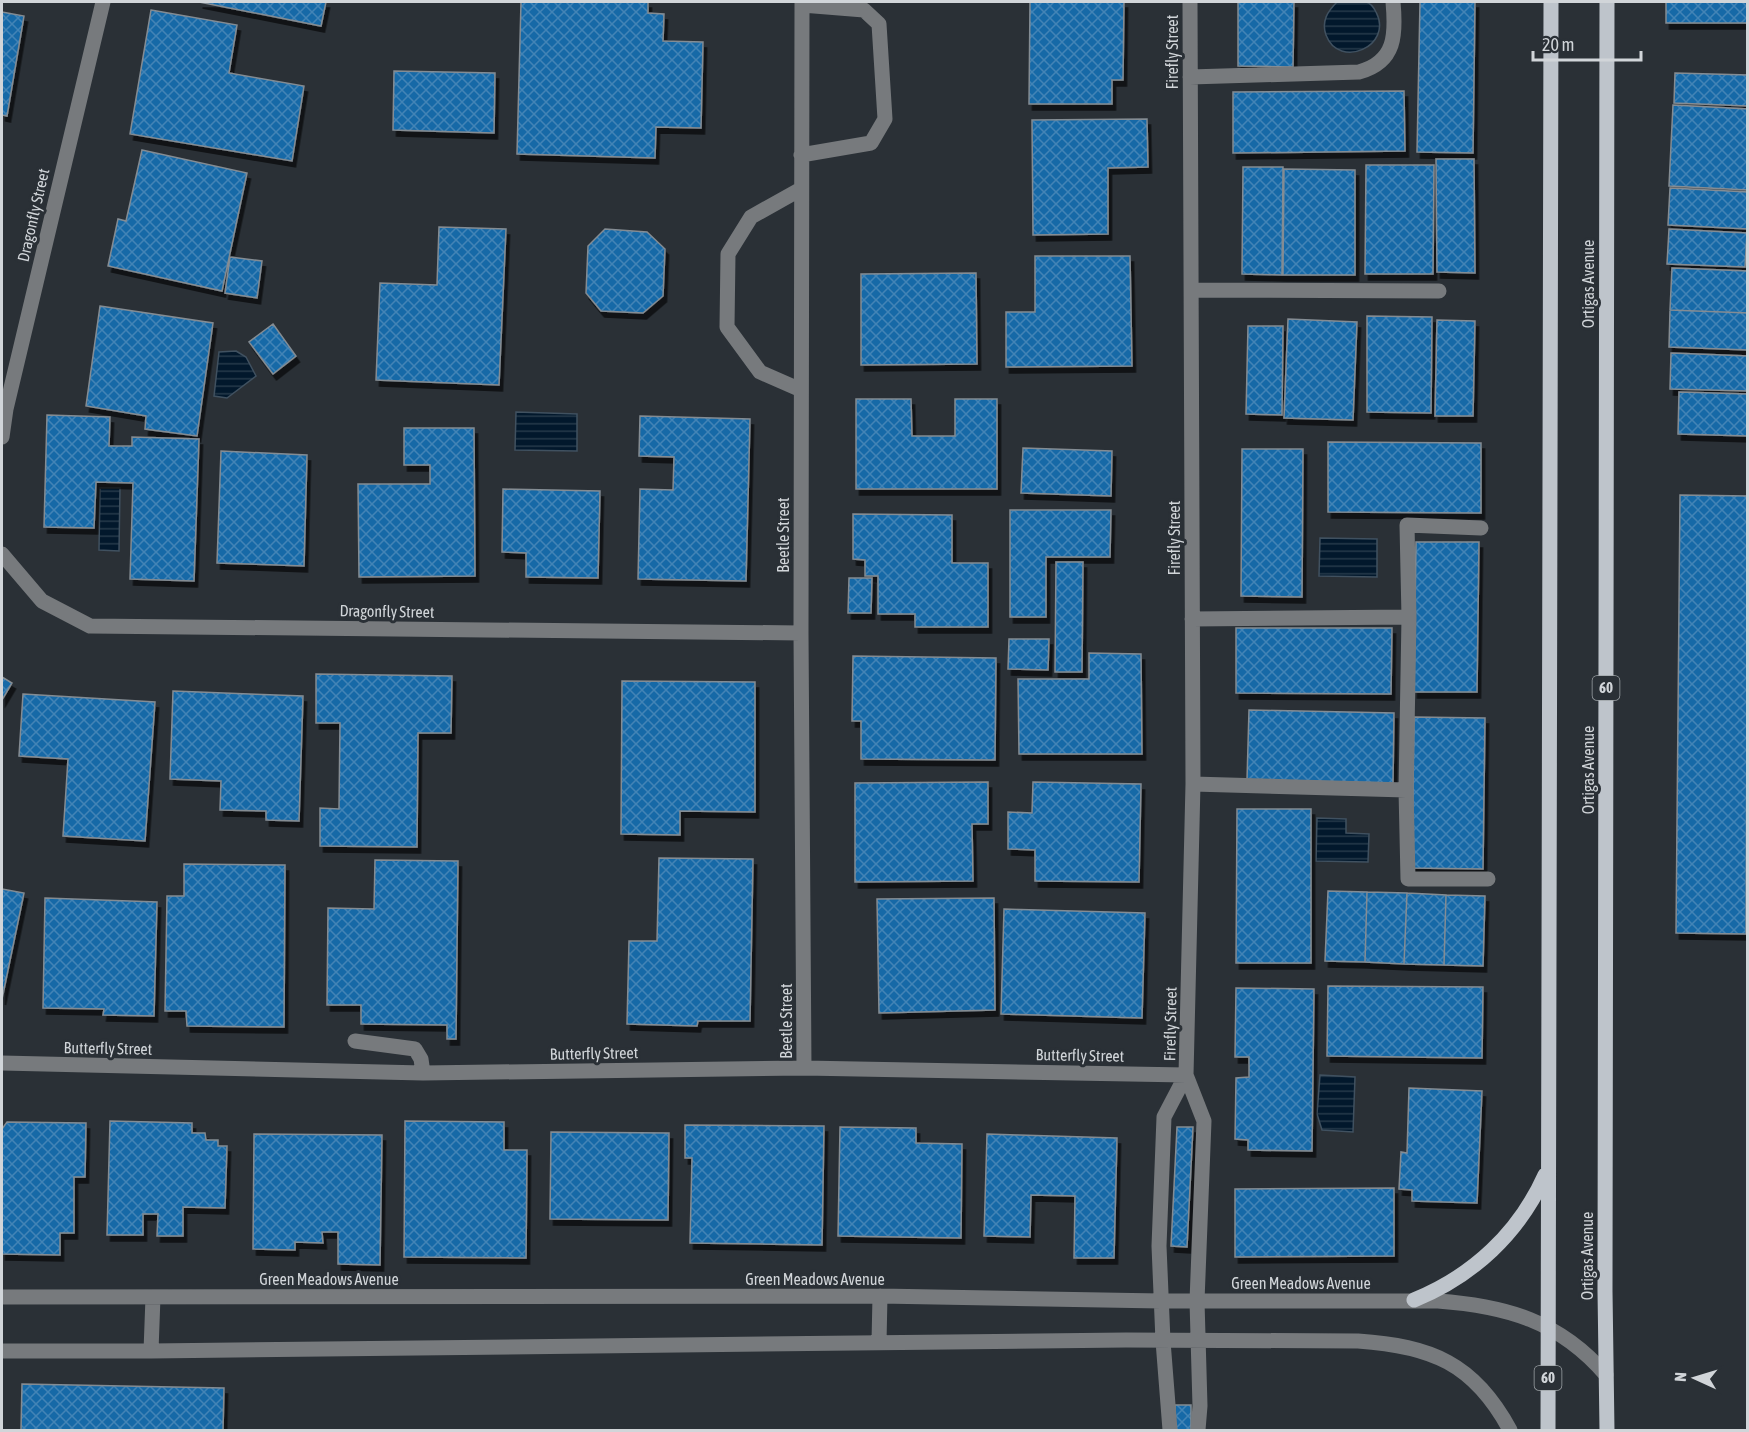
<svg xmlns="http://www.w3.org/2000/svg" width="1749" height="1432" font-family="'Asap Condensed',sans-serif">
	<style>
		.water { fill: url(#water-rules); stroke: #405160; stroke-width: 1.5 }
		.building { fill: url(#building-cross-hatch); stroke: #848c93; stroke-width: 1.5; filter: url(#shadow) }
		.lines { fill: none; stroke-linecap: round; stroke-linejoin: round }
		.minor { stroke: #777a7d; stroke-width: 15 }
		.major { stroke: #bec4cb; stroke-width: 15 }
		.labels { text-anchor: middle; stroke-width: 6; stroke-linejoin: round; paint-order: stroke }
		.shield { fill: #2a3036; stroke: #9fa4a8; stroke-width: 1.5 }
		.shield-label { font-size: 15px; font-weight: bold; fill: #d1d5d9 }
		.street-label { font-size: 16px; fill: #d1d5d9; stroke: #2a3036 }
	</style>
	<defs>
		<pattern id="water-rules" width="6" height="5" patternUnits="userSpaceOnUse" patternTransform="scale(1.5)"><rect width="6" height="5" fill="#02182c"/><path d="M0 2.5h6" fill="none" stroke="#26394a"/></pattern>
		<pattern id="building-cross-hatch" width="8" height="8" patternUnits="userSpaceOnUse" patternTransform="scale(1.5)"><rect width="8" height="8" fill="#1769a7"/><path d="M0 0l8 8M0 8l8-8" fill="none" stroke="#4384b6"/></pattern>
		<filter id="shadow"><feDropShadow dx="3.5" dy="6" stdDeviation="0" flood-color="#0009"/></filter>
	</defs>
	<rect width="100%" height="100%" fill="#2a3036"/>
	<!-- water -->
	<path class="water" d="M1337,2C1345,1 1358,0 1366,2C1370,3 1374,8 1376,12C1394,46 1339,70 1326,35C1321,21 1328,11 1337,2Z
		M236,351L246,357L256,376L227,398L214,396L219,352Z
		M516,412L577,414V451L515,450Z
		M100,488H120L119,551L99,550Z
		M1320,538L1377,539V577L1319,576Z
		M1317,818L1346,819V833L1369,834L1368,862L1316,861Z
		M1320,1075L1355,1077L1353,1132L1322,1130L1317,1114Z"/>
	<!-- building -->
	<path class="building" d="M199,2H326L321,26Z
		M521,2H648V13L664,14L663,41L703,42L701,128L656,127L655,158L517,154Z
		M1030,2H1124L1123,80H1112V104H1029Z
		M1238,2H1294L1293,67L1238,66Z
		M1420,2H1475L1473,153L1417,152Z
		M1666,2H1748V23H1666Z
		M151,10L237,25L229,73L304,86L292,161L130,134Z
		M2,12L24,16L7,116L2,115Z
		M394,71L495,73L494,133L393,130Z
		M1675,73L1748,75V106L1674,103Z
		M1404,91L1405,151L1233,153V92Z
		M1673,105L1748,109V190L1669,186Z
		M1147,119L1148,167L1108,168V234L1033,235L1032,120Z
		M142,150L247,173L222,291L108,266L118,219L126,221Z
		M1436,159H1474L1475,273L1437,272Z
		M1366,165H1434L1433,274H1365Z
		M1243,167H1283L1282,275L1242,274Z
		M1284,169L1355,170V275H1283Z
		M1670,188L1748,192V229L1668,225Z
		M439,227L506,229L499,385L376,380L380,283L437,285Z
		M605,229L647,232L665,249L663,296L643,313L601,311L586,293L588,246Z
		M1669,229L1747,233L1745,267L1667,264Z
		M1035,256H1130L1132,366L1006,367V312H1035Z
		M230,257L262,261L257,298L225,293Z
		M1672,268L1748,271V313L1670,310Z
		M976,273L977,364L861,365V274Z
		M100,306L213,323L197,436L145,429L146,416L86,406Z
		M1670,310L1748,313V350L1669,347Z
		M1367,316L1432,317L1431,413L1367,412Z
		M1288,319L1357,322L1353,420L1284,418Z
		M1437,320L1475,321L1473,416H1435Z
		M273,324L296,356L273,374L249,342Z
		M1248,326H1283L1282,415L1246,414Z
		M1671,353L1748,356V391L1670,389Z
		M1679,392L1748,394V436L1678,434Z
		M856,399H911L912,436H955V399H997V489H856Z
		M47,415L110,417L109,446H132V437L199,439L194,581L130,579L133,483L96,482L94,528L44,527Z
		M640,416L750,419L746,581L638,579L640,489L673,490L674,457L639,456Z
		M404,428H474L475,576L359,577L358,484H430V465H404Z
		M1328,442L1481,443V513L1328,512Z
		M1023,448L1112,451L1111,496L1021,493Z
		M1242,449H1303L1302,597L1241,596Z
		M221,451L307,455L304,566L217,563Z
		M503,489L600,491L598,578L526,577V553L502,552Z
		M1680,495L1748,496L1746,934L1676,933Z
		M1010,510H1111L1110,557H1046V617H1010Z
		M853,514L952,515V563H988V627H915V614H878V576H865V560L853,559Z
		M1416,542H1479L1477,692H1414Z
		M1056,562H1083L1082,672H1055Z
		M849,578H872L871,613H848Z
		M1236,628H1392L1391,694L1236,693Z
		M1009,639H1049L1048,670L1008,669Z
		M1089,653L1141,654L1142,754H1019L1018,679H1089Z
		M853,656L996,658L995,760L861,759V721H852Z
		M316,674L452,676L451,733H418L417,847L320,846V808L339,809L340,723H316Z
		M2,677L12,683L2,700Z
		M622,681L755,682V812L680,811V835L621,834Z
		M173,691L303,696L299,821L266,820V811L220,810L221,781L170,779Z
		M23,694L155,702L145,841L63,836L68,759L19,756Z
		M1249,710L1394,713L1393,783L1247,780Z
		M1414,717L1485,718L1483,869L1412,868Z
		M988,782V824H972L973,881L855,882V783Z
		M1033,782L1141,784L1139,882L1035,881V850L1008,849V812L1032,813Z
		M1237,809H1311V963H1236Z
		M659,858L753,859L750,1021H698L697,1026L627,1024L629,941H657Z
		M375,860L458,861L456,1039H447V1025L361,1024V1005H327L328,908L374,909Z
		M184,864L285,865L284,1027L187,1026L186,1011H165L167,896H184Z
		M2,889L24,893L2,999Z
		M1328,891L1367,892L1365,962L1325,961Z
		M1367,892L1407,893L1404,964L1365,962Z
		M1407,893L1446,895L1444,965L1404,964Z
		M1446,895L1485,896L1483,966L1444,965Z
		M45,898L157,902L154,1016L103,1015L104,1009L43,1008Z
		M994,898L995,1010L879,1013L877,899Z
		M1004,909L1145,913L1142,1018L1001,1014Z
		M1328,986L1483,987L1482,1058L1327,1056Z
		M1236,988L1314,989L1312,1151L1248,1150V1140L1235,1139L1236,1078L1249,1077V1057H1235Z
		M1409,1088L1482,1091L1477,1203L1412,1201V1190L1399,1189L1401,1152L1407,1153Z
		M110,1121L192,1123V1133H205L206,1140H218V1146H227L225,1208L183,1207V1236H157L158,1214H143V1235H107Z
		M405,1121L504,1122V1150H527L526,1258L404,1257Z
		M7,1122L86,1123L85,1177H74V1233H60V1255L2,1254V1129Z
		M685,1125L824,1126L822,1245L690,1243L692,1158H685Z
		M840,1127L916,1128V1143L962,1144L961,1238L838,1236Z
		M1177,1127H1193L1187,1247L1171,1246Z
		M551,1132L669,1133L668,1220L550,1219Z
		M254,1134L382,1135L380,1265L338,1264V1232H322L323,1243L295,1242V1250L253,1249Z
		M987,1134L1117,1138L1114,1258H1074L1075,1196L1031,1195L1030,1237L984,1236Z
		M1394,1188V1256L1235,1257V1189Z
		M22,1384L224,1388L223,1430H21Z
		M1175,1405H1191V1430H1175Z"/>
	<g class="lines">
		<!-- minor -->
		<path class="minor" d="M802,2L801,633L804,1068
			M1190,2L1193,784L1186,1075L1204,1121L1197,1301L1200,1406L1198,1430
			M1190,77L1359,72C1396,62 1396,34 1393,2
			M801,155L871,143L885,119L879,24L864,10L802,5
			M801,189L751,217L728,254L727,327L760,372L801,390
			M1192,290L1439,291
			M2,437L6,409L103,2
			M2,554L42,601L90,626L801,633
			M1192,619L1409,617L1407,525L1481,528
			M1193,784L1406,790L1408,879H1488
			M1406,790L1409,617
			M355,1041L415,1049L421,1059L423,1073
			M2,1063L423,1073L804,1068L1186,1075
			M2,1297L880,1296L1161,1301H1438C1506,1306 1560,1321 1606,1375
			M879,1342L880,1296
			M2,1351H151L1126,1340L1358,1341C1431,1346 1474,1363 1510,1430
			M151,1351L153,1297
			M1170,1430L1163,1341L1159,1246L1164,1117L1186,1075"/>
		<!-- major -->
		<path class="major" d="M1607,2L1605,1291L1607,1430
			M1414,1300C1473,1276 1519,1233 1545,1175
			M1548,1430L1551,2"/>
	</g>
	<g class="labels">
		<!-- shield labels -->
		<g class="shield">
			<rect x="1592.5" y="676" width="27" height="24" rx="4.5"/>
			<rect x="1534.5" y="1366" width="27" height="24" rx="4.5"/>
		</g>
		<g class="shield-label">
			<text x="1606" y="693">60</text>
			<text x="1548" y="1383">60</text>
		</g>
		<!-- street labels -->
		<g class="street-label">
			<text transform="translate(1172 52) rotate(-90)" y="6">Firefly Street</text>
			<text transform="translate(33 215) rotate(-77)" y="6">Dragonfly Street</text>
			<text transform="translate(1588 284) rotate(-90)" y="6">Ortigas Avenue</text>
			<text transform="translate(783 535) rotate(-90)" y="6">Beetle Street</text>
			<text transform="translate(1174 538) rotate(-90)" y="6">Firefly Street</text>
			<text transform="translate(387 611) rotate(1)" y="6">Dragonfly Street</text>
			<text transform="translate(1588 770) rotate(-90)" y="6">Ortigas Avenue</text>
			<text transform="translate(786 1021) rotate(-90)" y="6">Beetle Street</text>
			<text transform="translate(1170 1024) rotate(-89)" y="6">Firefly Street</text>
			<text transform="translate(108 1048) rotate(1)" y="6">Butterfly Street</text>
			<text transform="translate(594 1053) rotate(-1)" y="6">Butterfly Street</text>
			<text transform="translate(1080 1055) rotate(1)" y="6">Butterfly Street</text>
			<text transform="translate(1587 1256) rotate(-90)" y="6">Ortigas Avenue</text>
			<text x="329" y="1285">Green Meadows Avenue</text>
			<text x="815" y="1285">Green Meadows Avenue</text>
			<text x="1301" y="1289">Green Meadows Avenue</text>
		</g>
	</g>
	<!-- border -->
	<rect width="1749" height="1432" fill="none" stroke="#d1d5d9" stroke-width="6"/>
	<!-- north arrow -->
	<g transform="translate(1695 1378) rotate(274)" stroke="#2a3036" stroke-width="4.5" paint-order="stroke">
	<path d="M0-4.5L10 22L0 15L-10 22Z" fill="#d1d5d9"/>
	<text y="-9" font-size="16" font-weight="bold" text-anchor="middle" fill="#d1d5d9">N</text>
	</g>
	<!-- scale -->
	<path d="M1533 51v9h108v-9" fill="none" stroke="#d1d5d9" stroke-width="3"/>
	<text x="1542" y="51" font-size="18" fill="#d1d5d9" stroke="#2a3036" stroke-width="4.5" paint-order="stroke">20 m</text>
</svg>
